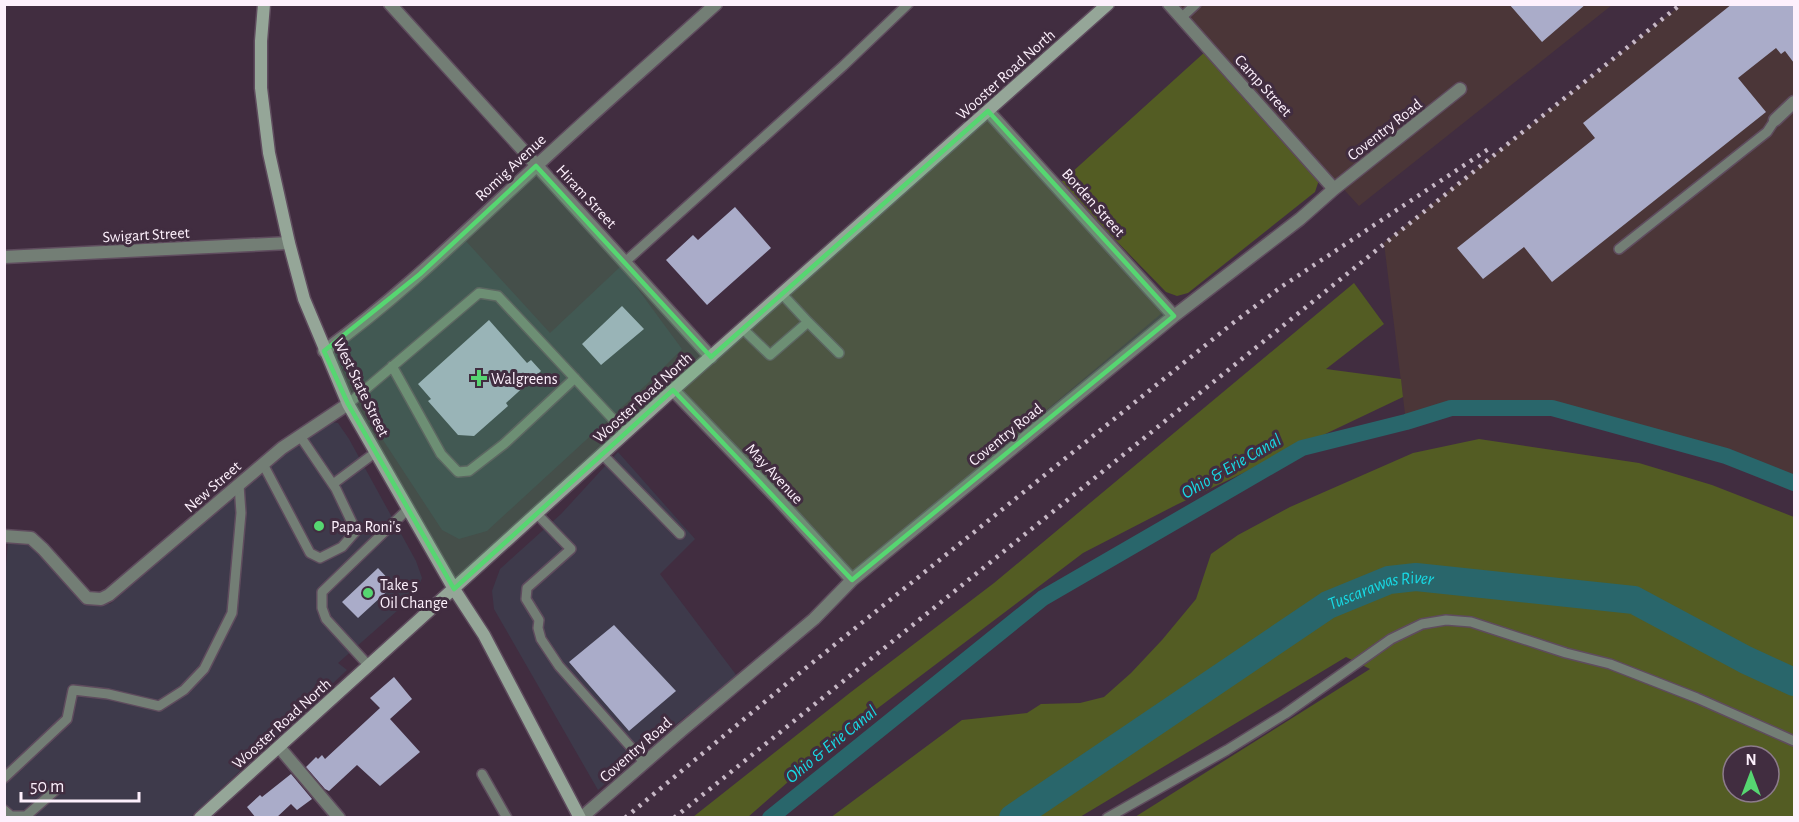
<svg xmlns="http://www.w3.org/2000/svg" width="1799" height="822" font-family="'Alegreya Sans',sans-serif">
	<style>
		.commercial { fill: #3e3a4b }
		.industrial { fill: #4b3638 }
		.green { fill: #535c23; fill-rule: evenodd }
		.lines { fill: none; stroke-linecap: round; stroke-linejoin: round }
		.canal { stroke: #29666b; stroke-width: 16 }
		.river { stroke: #29666b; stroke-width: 28 }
		.building { fill: #aaacc9 }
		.lane-casing { stroke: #5f4c5e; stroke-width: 12 }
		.street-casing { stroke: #5f4c5e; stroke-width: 15 }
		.secondary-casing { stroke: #5f4c5e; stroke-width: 15 }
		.lane { stroke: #737e75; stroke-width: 9 }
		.street { stroke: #737e75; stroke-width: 12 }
		.secondary { stroke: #95a698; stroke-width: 12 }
		.rail { stroke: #c6b7c5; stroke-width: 4.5; stroke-dasharray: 3 6; stroke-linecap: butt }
		.marked { fill: #56d671; fill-opacity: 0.2; stroke: #56d671; stroke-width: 4.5; stroke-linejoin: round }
		.poi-dot { fill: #56d671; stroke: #412d40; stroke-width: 2 }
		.labels { text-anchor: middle; stroke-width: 6; stroke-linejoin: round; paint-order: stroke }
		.street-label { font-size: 16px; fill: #fdf0fc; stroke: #412d40 }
		.poi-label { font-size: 16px; fill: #fdf0fc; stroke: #412d40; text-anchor: start }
		.water-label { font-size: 18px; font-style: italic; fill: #18d9e4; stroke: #412d40 }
	</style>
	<rect width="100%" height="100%" fill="#412d40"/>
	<!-- commercial -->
	<path class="commercial" d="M465,240L550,333L621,266L682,349L647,384L487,531L459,539L442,530L383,440L332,350Z
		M326,421L338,423L349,439L416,561L422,578L415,595L338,663L347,670L191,817L5,818L4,591L8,541L29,544L87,603L110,604L308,433Z
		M618,452L695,539L660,574L737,676L642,751L598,790L494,609L492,591L500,569L561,514Z"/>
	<!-- industrial -->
	<path class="industrial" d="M1175,5H1612L1359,206Z
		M1681,5H1794V483L1726,456L1552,408H1451L1406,422L1384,243Z
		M988,114L1162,313L854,572L683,390Z"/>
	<!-- green -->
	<path class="green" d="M1206,51L1319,180L1315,192L1188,293L1177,296L1166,292L1060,183Z
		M1354,283L1384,324L1326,369L1401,379L1403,397L1176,505L1083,553L837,739L748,817H693L851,692L994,583Z
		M1479,439L1639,463L1712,485L1794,517V817H1135L1370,669L1346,657L1080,817L830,818L962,720L1027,713L1041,704L1080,703L1104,697L1131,673L1162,640L1196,599L1211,554L1238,535L1290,507L1413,453ZM1733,756H1769V792H1733Z"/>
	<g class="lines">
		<!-- canal -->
		<path class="canal" d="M770,818L1043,598L1302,448L1406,422L1451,408H1552L1726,456L1794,483"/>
		<!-- river -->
		<path class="river" id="s1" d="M1013,818L1328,605L1389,580L1416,577L1634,600L1746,660L1794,682"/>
	</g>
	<!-- building -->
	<path class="building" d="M1509,4H1586L1542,42Z
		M1732,4H1794V63L1785,51L1781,54L1776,48L1738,78L1766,112L1552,282L1524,247L1483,279L1457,248L1595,138L1583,123Z
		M735,207L771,248L707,305L666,260L693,235L698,240Z
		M622,306L644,329L601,365L582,344Z
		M489,320L527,363L531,360L541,371L506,403L508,406L474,436L458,435L428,401L431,399L418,384Z
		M378,568L394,585L358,618L342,602Z
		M614,625L676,691L629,731L569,662Z
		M394,677L412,699L390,719L420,752L380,786L357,765L329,791L325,789L306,767L316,757L318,759L322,755L325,759L380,708L370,698Z
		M291,774L312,799L297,810L291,804L276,818H256L247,807L260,795L262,797Z"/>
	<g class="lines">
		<defs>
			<path id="lane" d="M1181,18L1196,4
				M1619,249L1767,132L1775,120
				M625,262L843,66L908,4
				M808,322L839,353
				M743,329L770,355L808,322L782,294
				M392,366L441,454L458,472L469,471L504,444L575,378
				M348,404L479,293L498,296L626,433
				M603,455L680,534
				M263,464L310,553L320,558L342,547L356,531L336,489L300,436
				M333,484L376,452
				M537,514L571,549L527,588L526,599L539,620L538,628L541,639L559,666L644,762
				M369,666L326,619L322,608V592L408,509
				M482,774L507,818
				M4,778L67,719L73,690L108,694L159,706L184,690L204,669L232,613L241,513L239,485
				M4,810L11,816H26L58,788
				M1107,818L1227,750L1285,714L1391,639L1422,624L1446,620L1471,622L1566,653L1610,664L1697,698L1794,741"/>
			<path id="street" d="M390,4L711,357
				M1169,4L1334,189
				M988,111L1174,316
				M1775,120L1794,102
				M4,257L289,243
				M324,351C399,297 465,232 533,169C593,113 655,59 716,4
				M673,390L774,495L852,580
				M4,536L31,538L43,549L87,598L101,599L109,595L282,448L348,404
				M279,747L339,818
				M581,818L682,730L814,619L852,580L1174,316L1300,219L1334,189L1460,89"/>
			<path id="secondary" d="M264,4L261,41V88L269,153L289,243L304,299L348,404L454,589L484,635L580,818
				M200,818L673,390L1108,4"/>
		</defs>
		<!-- lane casing -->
		<use href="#lane" class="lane-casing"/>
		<!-- street casing -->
		<use href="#street" class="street-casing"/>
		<!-- secondary casing -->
		<use href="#secondary" class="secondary-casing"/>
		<!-- lane -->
		<use href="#lane" class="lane"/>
		<!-- street -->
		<use href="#street" class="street"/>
		<!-- secondary -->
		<use href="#secondary" class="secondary"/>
		<!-- rail -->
		<path class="rail" d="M625,818L791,680L1233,323L1281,287L1490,148
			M674,818L1681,4"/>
	</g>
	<!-- marked area -->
	<path class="marked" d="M988,111L1174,316L852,580L673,390L454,589L348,404L324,351L420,274L536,166L711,357Z"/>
	<!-- markers -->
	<g class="poi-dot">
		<path d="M476 369h6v6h6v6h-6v6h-6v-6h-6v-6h6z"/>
		<circle cx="319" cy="526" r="6"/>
		<circle cx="368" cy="593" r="6"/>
	</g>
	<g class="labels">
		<!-- street labels -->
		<g class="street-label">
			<text transform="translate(1005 74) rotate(-42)" y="6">Wooster Road North</text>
			<text transform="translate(1264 85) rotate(48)" y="6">Camp Street</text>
			<text transform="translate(1384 129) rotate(-38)" y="6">Coventry Road</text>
			<text transform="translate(510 167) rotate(-43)" y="6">Romig Avenue</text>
			<text transform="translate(587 196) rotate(47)" y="6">Hiram Street</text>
			<text transform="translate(1094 202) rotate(48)" y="6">Borden Street</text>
			<text transform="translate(146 234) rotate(-3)" y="6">Swigart Street</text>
			<text transform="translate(362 387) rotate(64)" y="6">West State Street</text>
			<text transform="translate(642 397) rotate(-42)" y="6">Wooster Road North</text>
			<text transform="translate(1005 434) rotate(-39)" y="6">Coventry Road</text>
			<text transform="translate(775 473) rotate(47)" y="6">May Avenue</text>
			<text transform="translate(212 486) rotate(-41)" y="6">New Street</text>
			<text transform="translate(281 723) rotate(-42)" y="6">Wooster Road North</text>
			<text transform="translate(635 749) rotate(-41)" y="6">Coventry Road</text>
		</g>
		<!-- poi labels -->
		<g class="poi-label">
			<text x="491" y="384">Walgreens</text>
			<text x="331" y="532">Papa Roni's</text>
			<text x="380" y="590">Take 5<tspan x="380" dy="18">Oil Change</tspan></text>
		</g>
		<!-- water labels -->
		<g class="water-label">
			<text transform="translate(1231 466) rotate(-30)" y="6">Ohio &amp; Erie Canal</text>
			<text dy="6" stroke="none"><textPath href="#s1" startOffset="436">Tuscarawas River</textPath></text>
			<text transform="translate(831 744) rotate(-39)" y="6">Ohio &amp; Erie Canal</text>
		</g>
	</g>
	<!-- border -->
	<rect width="1799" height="822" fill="none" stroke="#fdf0fc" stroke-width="12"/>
	<!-- north arrow -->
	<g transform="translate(1751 774)"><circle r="28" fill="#412d40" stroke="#8c7b8b" stroke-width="1.5"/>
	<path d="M0-4.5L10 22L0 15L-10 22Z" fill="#56d671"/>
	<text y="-9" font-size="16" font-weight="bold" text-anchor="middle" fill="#fdf0fc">N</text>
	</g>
	<!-- scale -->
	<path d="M21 792v9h118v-9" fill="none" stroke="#fdf0fc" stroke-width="3"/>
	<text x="30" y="792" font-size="18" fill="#fdf0fc" stroke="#412d40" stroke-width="4.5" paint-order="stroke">50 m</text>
</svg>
